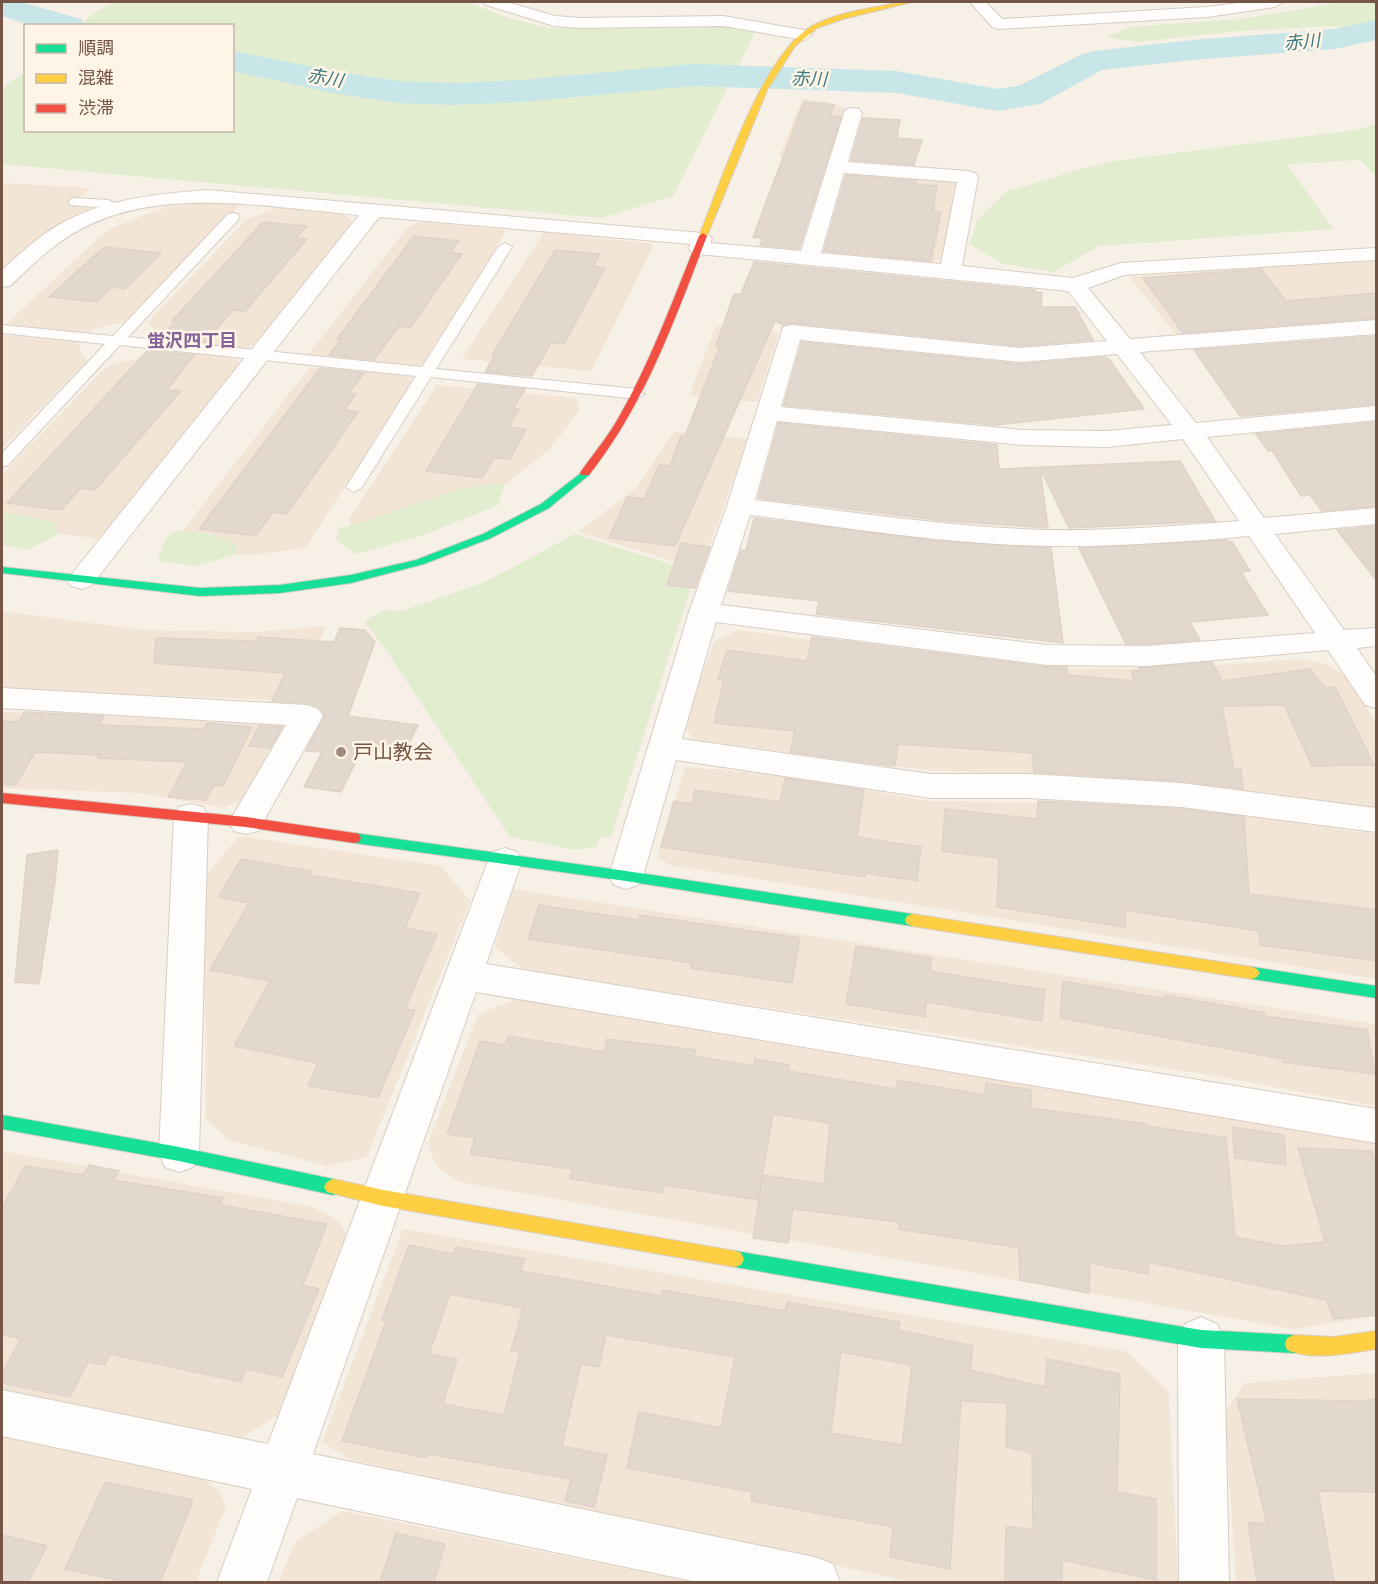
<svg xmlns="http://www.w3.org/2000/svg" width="1378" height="1584" font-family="'Exo 2','Noto Sans JP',sans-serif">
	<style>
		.residential { fill: #f2e5d6 }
		.green { fill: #e2edd0 }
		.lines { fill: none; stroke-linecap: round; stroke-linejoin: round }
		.river { fill: #c8e6e7; fill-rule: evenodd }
		.building { fill: #e3d8ce; stroke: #dfd2c8; stroke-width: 1.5; fill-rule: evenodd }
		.lane-casing { stroke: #d7cdc4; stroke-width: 2 }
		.street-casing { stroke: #d7cdc4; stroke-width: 2 }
		.fast-casing { stroke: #d7ccc3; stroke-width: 2 }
		.slow-casing { stroke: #d7ccc3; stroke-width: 2 }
		.jam-casing { stroke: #d7ccc3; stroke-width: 2 }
		.lane { fill: #fefdfb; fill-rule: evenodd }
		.street { fill: #fefdfb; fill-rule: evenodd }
		.fast { fill: #16e098; fill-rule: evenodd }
		.slow { fill: #ffcf43; fill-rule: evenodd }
		.jam { fill: #f24e42; fill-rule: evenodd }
		.poi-dot { fill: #a28b7e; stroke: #fff5e6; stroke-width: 2 }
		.labels { text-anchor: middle; stroke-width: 5; stroke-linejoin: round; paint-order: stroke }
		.far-water-label { font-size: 18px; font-style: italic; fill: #3c7882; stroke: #fff5e6 }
		.far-neighbourhood-label { font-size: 18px; font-weight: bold; fill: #846198; stroke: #fff5e6 }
		.poi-label { font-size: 20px; fill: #745546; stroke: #fff5e6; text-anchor: start }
	</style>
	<rect width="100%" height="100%" fill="#f6f0e6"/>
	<!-- residential -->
	<path class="residential" d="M802,99L824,101L849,109L832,158L826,162L779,157Z
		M863,173L942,180L957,184L946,255L930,264L838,254L828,247L850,177Z
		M4,183L91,188L73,204L103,207L37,241L2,273V185Z
		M207,202L242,203L128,321L98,328L84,334L4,326L104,233L116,226L167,207Z
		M280,207L338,212L348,217L353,226L257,343L239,350L182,341L171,333L154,329L147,323L247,219Z
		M419,222L501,229L506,232L421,367L309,354L407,228Z
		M544,232L654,244L591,371L462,359Z
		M1376,259V321L1177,336L1130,277Z
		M716,326L779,332L757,402L689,395Z
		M2,335L78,342L82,354L87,361L2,448Z
		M167,353L208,354L235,359L241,364L99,539L2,525V475L102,371L116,363Z
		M310,367L403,375L410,378L412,383L305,548L249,555L170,547Z
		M437,385L577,398L579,411L550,449L492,495L352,542L349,519Z
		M674,432L748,439L701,570L578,532L636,488Z
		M2,611L142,630L258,632L326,626L295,701L2,689Z
		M738,630L976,661L1077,669L1184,668L1299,659L1326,664L1344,674L1376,722V810L1181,783L925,770L695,740L683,727L714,642Z
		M2,712L279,723L285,729L251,794L224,808L140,793L2,788Z
		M685,767L770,774L930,801L1167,805L1376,834V979L669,865L657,856Z
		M239,836L441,866L470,901L367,1157L327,1166L228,1140L206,1119L204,878Z
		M513,889L1376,1024V1106L1210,1075L525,971L495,947Z
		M524,996L1376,1140V1316L1293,1329L460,1182L436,1166L428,1143L478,1014Z
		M2,1151L312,1207L338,1221L347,1235L282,1413L239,1439L2,1389Z
		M403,1229L1128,1352L1169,1392L1178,1582H912L351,1460L322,1442Z
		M1376,1373V1582H1236L1225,1411L1245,1383Z
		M2,1436L203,1478L219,1491L226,1506L196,1582H2Z
		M342,1511L692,1582H279L295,1542Z"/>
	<!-- green -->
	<path class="green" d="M114,2H467L512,19L549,28L596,29L724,26L755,32L673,196L601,218L2,164V89L25,72L26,130H232V26L80,25L95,12Z
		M1343,2H1376V37L1335,26L1238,31L1139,42L1106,37L1130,27L1241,19Z
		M1376,124V176L1360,160L1287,164L1333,229L1099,246L1054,272L1003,264L970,244L977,220L1006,192L1074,171L1114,161L1356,130Z
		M497,483L505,484L498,505L424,535L356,554L336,540L339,528L360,523L461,488Z
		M2,512L54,522L59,534L27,550L2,545Z
		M179,531C199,531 221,534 238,546L237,554L196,566L158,561C163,546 163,536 179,531Z
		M575,534L696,572L611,837H601L596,847L575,850L510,837L385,649L364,621L384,610L402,611L485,582Z"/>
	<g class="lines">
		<!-- river -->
		<path class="river" d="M2,2H21L81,19L85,26H33L2,16Z
			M1376,20V40L1335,49L1192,60L1102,70L1040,104L998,111L896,93L694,86L521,102L450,105L399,103L338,94L232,71V51L338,72L399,81L450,83L521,80L694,64L896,71L998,89L1018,86L1082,54L1094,51L1192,40L1335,29Z"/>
	</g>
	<!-- building -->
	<path class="building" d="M804,102L834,105L830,116L841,117L799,249L760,245L763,238L753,237Z
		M863,118L900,120L897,138L922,140L914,165L851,160Z
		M846,175L916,181V184L937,186L933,211L941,212L931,261L824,251Z
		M263,222L307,226L296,238L307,239L245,311L233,310L205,343L160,338L175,322L172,321Z
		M414,236L459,241L450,253L462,254L410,328L398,327L374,360L329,355L341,339H337Z
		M104,247L161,253L125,289L112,287L97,302L49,297Z
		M555,250L600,254L593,266L605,268L564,344L551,343L532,376L485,372L495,355H492Z
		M754,262L1035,290V292L1042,293L1041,307H1075L1093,340L1020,346L791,323L783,325L775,321L675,546L609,538L627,497L644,499L659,465L670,466L681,436H685L720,346H716L734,294H741Z
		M1261,269L1286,301L1377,293V318L1183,333L1143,278Z
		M1377,336V404L1243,416H1240L1194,350Z
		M802,342L1020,364L1105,357L1109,359L1144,409L996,425L784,405Z
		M148,350L194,355L167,390L181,391L95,490L81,488L61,510L7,503Z
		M320,368L364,373L349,393L356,394L344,410L358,412L287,514L273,512L256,536L199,529Z
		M478,384L525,389L513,409H519L509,427L526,429L510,459L494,458L482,478L426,471Z
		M1377,422V506L1322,511L1310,495L1301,496L1272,450L1268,451L1256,434Z
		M779,423L997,445L999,469L1180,461L1215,521L1069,528L1040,468L1048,528L937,520L758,498Z
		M754,518L936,541L1051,548L1063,643L816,614L819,601L728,591L741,550L746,551Z
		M1377,526V581L1337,530Z
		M1226,540L1232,542L1250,571L1241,572L1268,615L1190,622L1200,640L1147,644H1126L1079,548Z
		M681,543L710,547L695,588L667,585Z
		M340,628L365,630L375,642L348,716L418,725L403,755L362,749L341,792L304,787L322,752L306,751L325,715L319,707L308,703L272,701L285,673L154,663L156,638L256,641L259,637L334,642Z
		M812,637L1047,667H1067L1068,675L1134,681L1131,671H1140L1139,668L1212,662L1222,681L1310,669L1325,688L1335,687L1374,765L1312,766L1284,705L1222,706L1234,769H1241L1243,789L1181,781L1034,772L1032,753L898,744L895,766L868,763L790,752L795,731L714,723L724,680L718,679L727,650L807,661Z
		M24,712L104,716L99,725L204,729L207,723L252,727L223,786L214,785L206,800L168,797L187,762L98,758L100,755L35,752L16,785L2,784V721L19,722Z
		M259,726L282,727L270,748L249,746Z
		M785,778L864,790L857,837L921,847L917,881L865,873V877L661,847L674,801L692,804L695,790L780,802Z
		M1038,801L1181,809L1244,817L1249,894L1377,910V961L1260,945L1259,931L1125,910V927L997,907L999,858L942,851L945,809L1037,819Z
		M58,850L55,882L39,984L15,982L27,855Z
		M241,859L311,871L309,875L420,893L405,928L437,934L405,1009L415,1010L378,1098L308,1086L318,1063L234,1046L270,981L210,970L249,903L218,897Z
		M539,905L639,920L640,915L800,938L792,983L691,968L692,963L528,939Z
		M856,946L932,958L930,971L1045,990L1042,1021L926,1002L925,1017L846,1004Z
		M1063,981L1165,999V995L1265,1013V1016L1367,1030L1375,1074L1283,1062V1059L1060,1018Z
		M508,1036L604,1052L607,1039L696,1050L694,1056L754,1066L755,1059L789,1065L788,1071L896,1089L897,1080L985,1095L986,1083L1031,1090V1108L1147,1124L1148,1126L1226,1138L1235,1237L1282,1246L1325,1242L1298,1148L1372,1151L1377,1165V1315L1334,1319L1326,1300L1148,1262V1274L1090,1263L1089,1293L1020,1280L1019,1248L899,1229V1222L793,1209L788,1243L753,1238L763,1175L824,1184L830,1123L773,1114L758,1200L664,1185L662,1193L570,1179L572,1169L470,1154L475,1138L447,1134L480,1041L505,1045Z
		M1232,1127L1284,1135L1286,1165L1235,1158Z
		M89,1165L119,1171L114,1180L223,1198L220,1205L327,1224L303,1285L319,1289L282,1377L246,1369L241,1382L110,1354L105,1365L88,1362L70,1397L2,1383V1373L21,1339L2,1335V1208L25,1166L83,1175Z
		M409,1245L453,1254L456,1247L525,1259L521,1271L661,1296L662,1290L785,1311L787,1302L900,1322L899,1330L973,1346L970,1370L1045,1387L1047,1359L1120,1374L1117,1492L1156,1499V1580L1062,1560V1582H1005L1006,1526L1033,1530L1032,1453L1006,1447L1007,1403L961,1401L950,1569L890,1557L893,1527L751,1501L752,1492L627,1468L639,1412L721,1428L735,1357L606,1335L599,1367L581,1364L562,1446L607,1455L594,1507L565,1501L571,1479L428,1454L426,1458L342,1441L386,1321L382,1320ZM450,1294L523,1308L511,1351L520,1352L504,1415L443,1404L457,1359L429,1354ZM841,1352L912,1365L902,1445L831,1433Z
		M1237,1399L1360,1401L1377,1399V1492L1318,1491L1334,1582H1257L1248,1522L1267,1524Z
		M105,1482L193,1500L160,1582H126L65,1569Z
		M396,1533L445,1544L434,1582H380Z
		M2,1535L47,1546L28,1582H2Z"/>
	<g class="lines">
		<defs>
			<path id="lane" d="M75,198L108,200L126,208L120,212L107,208L70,205L69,202L70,199Z
				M233,213L238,214L239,217L238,220L128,337L422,367L498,247L505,243L512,247L436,369L637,389L645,394L637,399L431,377L362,487L354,492L346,487L416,376L120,345L8,465L2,467V453L105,344L2,333V325L113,336L228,214Z"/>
			<path id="street" d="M484,2H507L555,16L579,18L723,16L804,30L812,35L804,40L723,26L579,28L554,26L486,5Z
				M970,2H986L1002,19L1207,7L1246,2H1283L1275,7L1207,17L998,29L992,27Z
				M853,108L859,109L862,113L848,162L968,171L975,173L978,177L962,266L1073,278L1121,263L1376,248V260L1124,275L1088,288L1130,339L1376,320V334L1140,352L1196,423L1376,406V420L1207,437L1264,518L1376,508V524L1275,534L1344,630L1376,628V646L1357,648L1376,676V708L1365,705L1328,650L1147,666L1047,665L716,622L682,739L931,774H1029L1181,783L1376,808V832L1181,807L1029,798H931L676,760L643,876L638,885L626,889L614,885L609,876L689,612L727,506L783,327L791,325L1020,348L1107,341L1068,291L699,254L692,252L688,248L691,244L379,217L91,586L81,589L71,586L67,580L359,215C272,208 162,185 81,229C54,243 32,265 10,286L2,287V270C22,252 43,232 68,220C110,198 160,194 207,190L702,233L709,235L712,239L710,243L801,251L844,113L847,109ZM844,173L957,182L941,264L821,253ZM800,340L1020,362L1117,354L1172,425L1107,431L1022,430L781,407ZM777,421L1022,445L1107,447L1183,439L1239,521C1175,526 1111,531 1047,530C949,527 852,512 755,500ZM750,515C849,528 949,545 1049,546C1116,547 1183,542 1249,536L1315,633L1147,646L1047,645L721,605Z
				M2,688L307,705L318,709L323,716L258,831L246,834L234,831L229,822L286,725L2,708Z
				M191,804L203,807L208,816L199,1154L193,1167L179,1172L165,1167L159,1154L174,816L179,807Z
				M505,848L517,852L522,861L486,964L1376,1109V1143L476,992L313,1454L815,1557L833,1564L840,1582H697L297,1498L267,1582H217L252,1489L2,1436V1390L268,1444L488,861L493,852Z
				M1201,1317L1217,1324L1224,1339L1229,1582H1179L1178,1339L1185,1324Z"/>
			<path id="fast" d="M585,470L589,471V475L549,508L491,538L424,564L351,583L280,593L200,596L2,573V567L200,588L280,585L351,575L416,560L483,534L541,504Z
				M354,833L626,871L912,914L917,916L919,920L917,924L912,926L626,881L354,843L349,842L347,838L349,834Z
				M1252,967L1376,986V998L1252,979L1247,977L1244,973L1247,969Z
				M2,1115L179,1147L333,1179L339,1182L342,1187L339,1192L333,1195L179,1161L2,1129Z
				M735,1251L1201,1330L1294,1335L1301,1338L1303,1344L1301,1350L1294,1353L1201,1348L735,1267L729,1265L726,1259L729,1253Z"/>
			<path id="slow" d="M903,2H912L843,19L817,28L795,46L767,90L707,236L700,238L699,236C721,183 763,51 814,25C841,11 873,8 903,2Z
				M912,914L1252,967L1257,969L1260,973L1257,977L1252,979L912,926L907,924L905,920L907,916Z
				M333,1179L383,1190L735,1251L741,1253L744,1259L741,1265L735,1267L383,1206L327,1192L324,1187L327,1182Z
				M1376,1331V1349C1349,1353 1314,1361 1287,1350L1285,1344L1287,1338L1294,1335L1333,1337Z"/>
			<path id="jam" d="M703,233L707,236C674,321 646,402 589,475H581L580,473C593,454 608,437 619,417C652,359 674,297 699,236Z
				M2,793L246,817L354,833L359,834L361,838L359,842L354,843L246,827L2,803Z"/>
		</defs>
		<!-- lane casing -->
		<use href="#lane" class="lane-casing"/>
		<!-- street casing -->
		<use href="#street" class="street-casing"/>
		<!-- fast casing -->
		<use href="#fast" class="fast-casing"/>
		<!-- slow casing -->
		<use href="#slow" class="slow-casing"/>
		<!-- jam casing -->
		<use href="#jam" class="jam-casing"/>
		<!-- lane -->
		<use href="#lane" class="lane"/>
		<!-- street -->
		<use href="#street" class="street"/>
		<!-- fast -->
		<use href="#fast" class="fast"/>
		<!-- slow -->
		<use href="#slow" class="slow"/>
		<!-- jam -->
		<use href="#jam" class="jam"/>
	</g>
	<!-- markers -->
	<circle class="poi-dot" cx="341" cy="752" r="6"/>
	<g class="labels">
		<!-- far-water labels -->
		<g class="far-water-label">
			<text transform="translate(1302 42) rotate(-5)" y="6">赤川</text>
			<text transform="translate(325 78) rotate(10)" y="6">赤川</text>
			<text transform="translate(809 79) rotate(2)" y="6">赤川</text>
		</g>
		<!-- far-neighbourhood labels -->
		<g class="far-neighbourhood-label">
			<text x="192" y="347">蛍沢四丁目</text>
		</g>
		<!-- poi labels -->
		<g class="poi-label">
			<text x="353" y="759">戸山教会</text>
		</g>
	</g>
	<!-- border -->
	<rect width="1378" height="1584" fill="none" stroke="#745546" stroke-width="6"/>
	<!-- legend -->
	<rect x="24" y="24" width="210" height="108" fill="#fff5e6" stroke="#c7b5a6" stroke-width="1.5"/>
	<rect x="36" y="44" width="30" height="9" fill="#16e098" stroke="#c7b5a6" stroke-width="1.5"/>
	<text x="78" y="54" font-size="18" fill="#745546">順調</text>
	<rect x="36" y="74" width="30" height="9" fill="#ffcf43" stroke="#c7b5a6" stroke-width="1.5"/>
	<text x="78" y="84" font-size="18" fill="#745546">混雑</text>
	<rect x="36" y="104" width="30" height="9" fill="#f24e42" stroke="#c7b5a6" stroke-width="1.5"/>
	<text x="78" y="114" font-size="18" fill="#745546">渋滞</text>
</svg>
